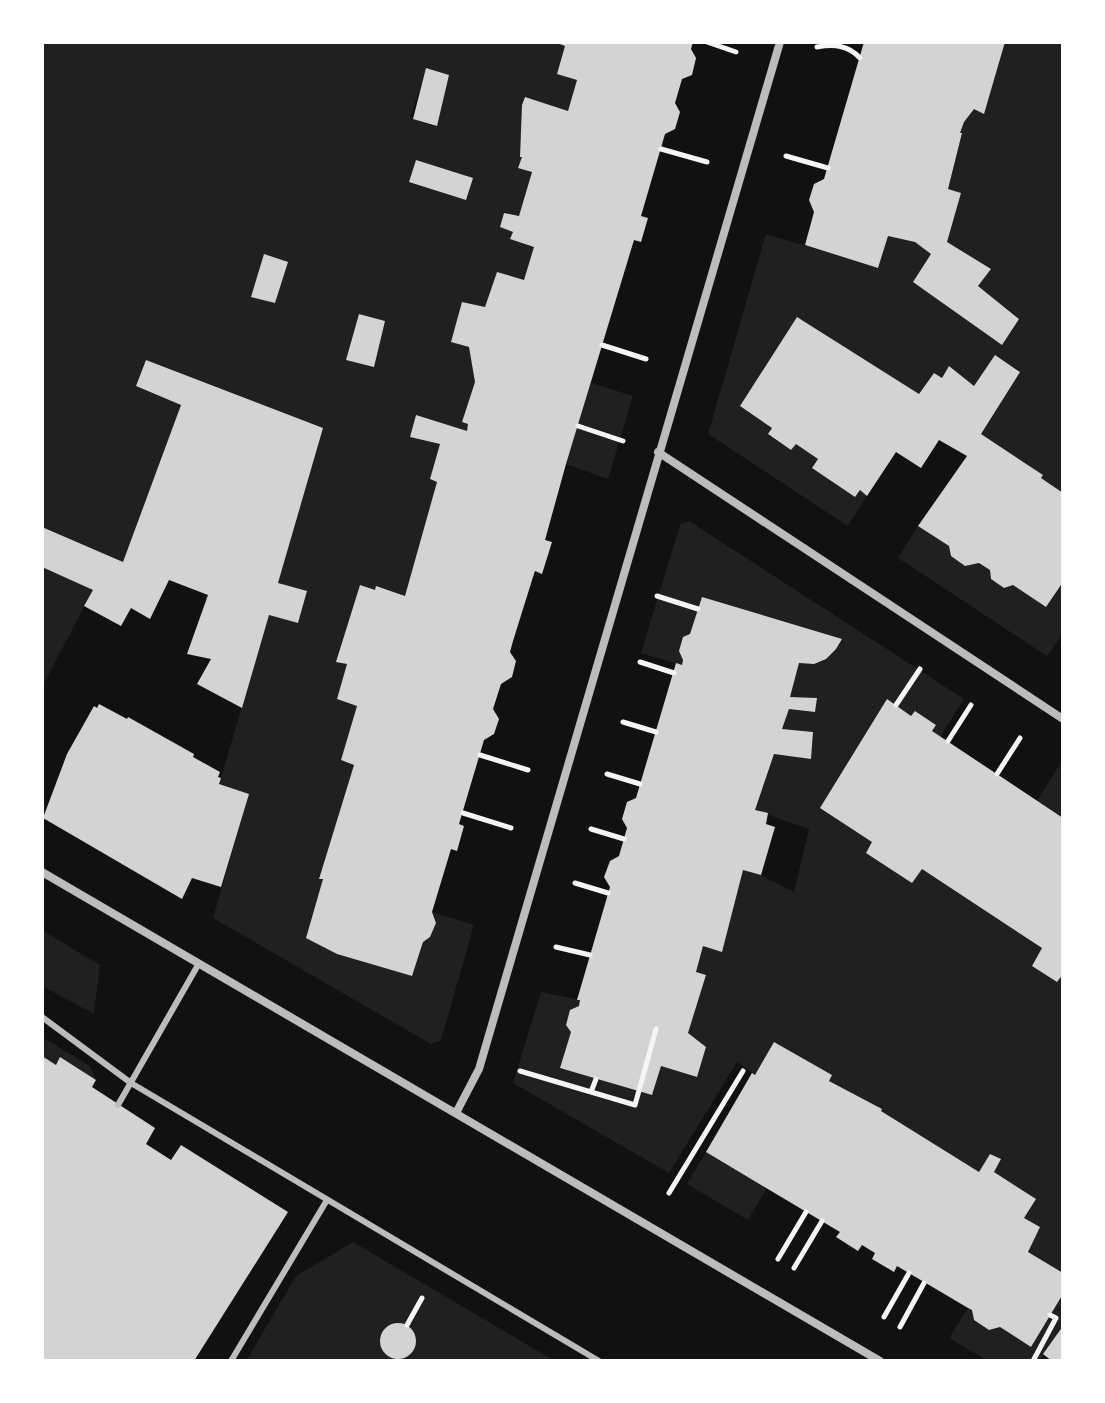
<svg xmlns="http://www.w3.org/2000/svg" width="1105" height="1403" font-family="'Exo 2',sans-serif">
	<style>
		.green { fill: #202020; fill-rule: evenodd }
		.building { fill: #d3d3d3 }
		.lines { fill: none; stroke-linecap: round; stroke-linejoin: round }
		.path { stroke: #f5f5f5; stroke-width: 5 }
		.service { stroke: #bcbcbc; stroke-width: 6 }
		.minor { stroke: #bcbcbc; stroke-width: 8 }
	</style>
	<rect width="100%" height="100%" fill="#111"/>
	<!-- green -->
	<path class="green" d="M42,42H552L565,46L557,73L577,80L568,111L525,97L522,105L520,156L522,157L518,167L532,172L519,216L504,213L500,226L513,232L511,239L534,247L524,280L497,272L485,307L462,302L451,342L469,347L475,382L462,422L468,424L467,431L416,415L410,437L440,444L430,479L437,482L405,596L376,586L375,590L360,586L337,661L347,664L337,699L357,706L341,760L354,765L319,878L323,879L306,937L337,954L412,976L423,942L430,937L436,923L432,912L474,925L441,1040L431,1044L213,918L249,794L219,784L269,615L298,623L307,592L278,583L323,428L146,360L136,386L181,405L123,562L42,527ZM427,68L449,75L436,127L410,118ZM416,160L472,178H473L410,182ZM359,314L385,321L346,360Z
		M1005,42H1063V439L1061,443L1063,445V493L1041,478L1043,475L981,434L1020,371L995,355L974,386L949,366L942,378L934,373L919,394L797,317L740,406L772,428L768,435L791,450L796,444L818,459L812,468L855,497L860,490L867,496L848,526L708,434L766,234L878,268L888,236L915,242L931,254L913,282L1002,344L1019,318L978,286L990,270L947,242L961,194L948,189L962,134L960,133L964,122L974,109L984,113Z
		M591,383L633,396L608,479L566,464Z
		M689,521L964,699L940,737L932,731L936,725L916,711L911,716L887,700L872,842L866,853L922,869L1042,948L1032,966L1057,982L1063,974V1273L1028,1252L1039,1227L1024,1218L1036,1199L994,1172L1001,1159L990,1154L979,1172L881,1111V1109L829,1081L831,1075L774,1042L755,1075L737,1062L669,1173L513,1083L541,992L580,1000L579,1006L570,1010L566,1025L571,1032L560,1068L652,1095L660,1066L697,1077L706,1047L688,1033L706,976L696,972L703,946L743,870L761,875L794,892L809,829L755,810L774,754L811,759L813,732L782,729L789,709L815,712L817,698L790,697L799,663C819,666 832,657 841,639L690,634L683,638L679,651L683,660L682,665L641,653L680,525Z
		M918,526L949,546L951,556L965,566L979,563L990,570L991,579L1004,588L1013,585L1046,607L1063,582V633L1047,656L898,558Z
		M42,567L93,590L42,687Z
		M1062,761L1063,762V818L1037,801Z
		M42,930L100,965L94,1014L42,986Z
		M42,1037L90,1066L96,1080L61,1058L56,1065L42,1056Z
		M706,1152L767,1188L748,1220L687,1184Z
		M353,1242L555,1361H246L296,1276Z
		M1063,1294V1326L1040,1361H988L949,1338L968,1308L972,1310L974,1321L989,1330L1000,1327L1031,1347Z"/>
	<!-- building -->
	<path class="building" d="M554,42H693L691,49L696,58L692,75L682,79L675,103L680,112L675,129L665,134L641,216L648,218L641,242L634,240L566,464L545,540L552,542L542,574L535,571L533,577L513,641L510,652L516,661L512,677L501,684L493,709L499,719L494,734L484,740L459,824L464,826L457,851L451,849L432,912L436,923L430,937L423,942L412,976L337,954L306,938L323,879H319L354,765L341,760L357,706L337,699L347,664L336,662L360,585L375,590L376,586L405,596L437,482L430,479L440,444L410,437L416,415L467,431L468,424L462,422L475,382L469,347L451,342L462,302L485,307L497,272L524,280L534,247L510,239L513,232L500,227L504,213L519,216L532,172L518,168L522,157H520L522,105L525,97L568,111L577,80L557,74L565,46Z
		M864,42H1005L984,114L974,109L964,122L960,133H962L948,189L961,193L947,242L991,269L978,286L1019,319L1002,345L913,282L931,254L915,242L888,236L878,268L805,245L814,212L809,200L814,184L824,179Z
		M426,68L449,75L437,126L413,119Z
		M416,160L473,178L466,200L409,182Z
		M264,254L288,262L275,303L251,297Z
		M359,314L385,321L374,367L346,360Z
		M797,317L919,394L934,373L942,378L949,366L974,386L995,355L1020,372L981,434L1043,475L1041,478L1063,493V582L1046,607L1013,585L1004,588L991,579L990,570L979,563L965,566L951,556L949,546L918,526L967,456L939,440L921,468L896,452L867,496L860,490L855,497L812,468L818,459L796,444L791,450L768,434L772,428L740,406Z
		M146,360L323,428L278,583L307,591L298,623L269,615L242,708L197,684L211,659L187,654L208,595L169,580L150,619L131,608L121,626L84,606L93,590L42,567V527L123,562L181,405L136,386Z
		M702,597L842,639L836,649L826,659L814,664L799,663L790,697L817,698L815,712L789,709L782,729L813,732L811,759L774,754L755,810L768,813L766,824L775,827L761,875L743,870L722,952L703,946L696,972L706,975L688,1033L706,1047L697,1077L661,1066L652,1095L560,1068L571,1032L566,1025L570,1010L579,1006L580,1000H577L610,887L604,877L610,861L619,856L627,828L622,819L627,802L636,798L676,663L682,665L683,660L679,651L683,637L690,634Z
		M887,699L911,716L915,711L936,725L932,731L1063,818V974L1057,982L1032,966L1042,948L922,869L912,883L866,853L872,842L820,808Z
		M99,704L127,719L128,717L194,754L193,757L220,772L218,777L221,778L219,784L249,794L221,887L192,878L182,899L43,818L67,754L94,706L97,708Z
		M774,1042L832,1075L829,1081L882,1109L881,1111L979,1172L990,1154L1001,1159L994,1172L1036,1199L1024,1218L1040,1227L1028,1252L1063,1273V1294L1031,1347L1000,1327L989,1330L974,1320L972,1310L968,1308L897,1266L894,1272L872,1259L875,1253L862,1245L858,1251L836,1237L840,1232L706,1152L752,1073L755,1075Z
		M42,1056L56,1065L60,1057L96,1080L92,1087L155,1128L146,1144L171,1160L181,1145L288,1212L194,1361H42Z
		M380 1341a18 18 0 1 1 36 0a18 18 0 1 1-36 0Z
		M1063,1326V1361H1052L1043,1354Z"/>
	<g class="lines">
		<!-- path -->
		<path class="path" d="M707,42L736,52
			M817,47C834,44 848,45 860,58
			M661,149L707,162
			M786,156L828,168
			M602,345L646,359
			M578,426L623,441
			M657,596L698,609
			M640,662L674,673
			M896,705L920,669
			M623,722L656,732
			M948,741L971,705
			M480,755L528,770
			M607,774L640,784
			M997,774L1020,738
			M463,813L511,828
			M591,829L624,839
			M575,883L608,893
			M556,947L590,955
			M520,1071L635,1105L656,1029
			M591,1092L596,1079
			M669,1193L743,1071
			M778,1259L806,1212
			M794,1268L822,1221
			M884,1317L909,1273
			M407,1325L422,1298
			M900,1327L924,1283
			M1033,1361L1056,1318L1050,1315"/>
		<!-- service -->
		<path class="service" d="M42,1017L131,1083L599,1361
			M118,1105L198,965
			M231,1361L327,1200"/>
		<!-- minor -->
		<path class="minor" d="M658,452L1063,719
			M42,872L880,1361
			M456,1113L479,1069L780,42"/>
	</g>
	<!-- border -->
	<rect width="1105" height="1403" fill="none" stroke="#ffffff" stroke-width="88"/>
</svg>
